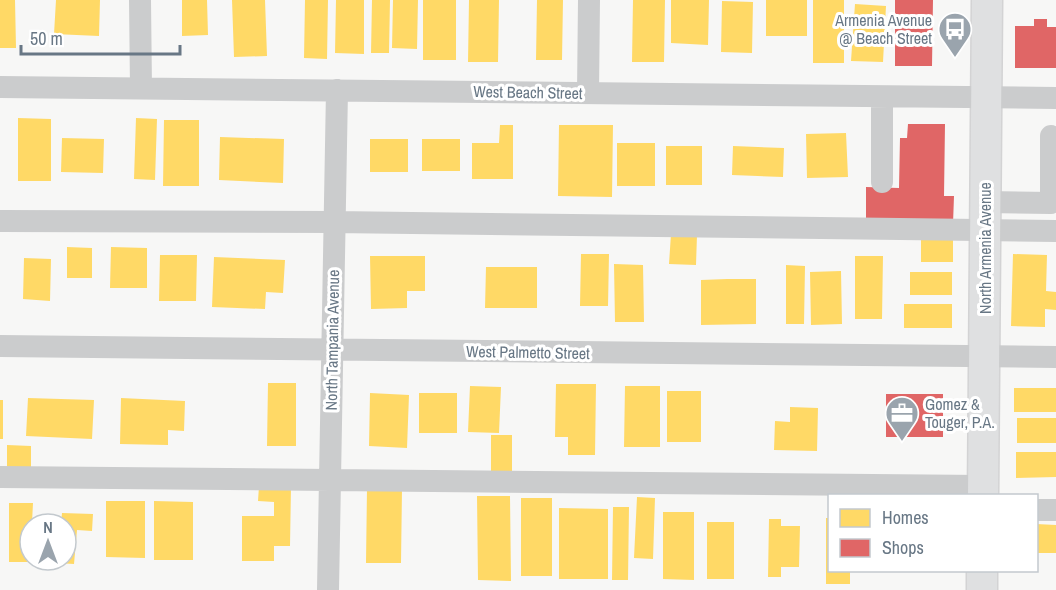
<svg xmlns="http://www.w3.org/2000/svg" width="1056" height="590" font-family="'Archivo Narrow',sans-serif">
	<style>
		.homes { fill: #ffd966 }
		.shops { fill: #e06666 }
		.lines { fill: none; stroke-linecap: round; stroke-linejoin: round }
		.major-casing { stroke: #d3d3d4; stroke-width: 33 }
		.minor { stroke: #cbcccd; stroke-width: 22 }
		.major { stroke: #dfe0e1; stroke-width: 30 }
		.labels { text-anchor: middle; stroke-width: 6; stroke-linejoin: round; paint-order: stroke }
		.poi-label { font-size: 16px; fill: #687785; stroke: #fff; text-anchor: end }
		.street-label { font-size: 16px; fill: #687785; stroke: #fff }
	</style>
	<rect width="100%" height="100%" fill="#f7f7f6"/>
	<!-- homes -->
	<path class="homes" d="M0,0H15L16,48H0Z
		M56,0H100L99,36L54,34Z
		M182,0H207L208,35L182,36Z
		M232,0H265L267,56L234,57Z
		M305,0H328L327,59L304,58Z
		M336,0H364V54L335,53Z
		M372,0H390L389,53H371Z
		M393,0H418L417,49L392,48Z
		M423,0H456V60H423Z
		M469,0H499L498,62H468Z
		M537,0H563L562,60H536Z
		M633,0H665L664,62H632Z
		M671,0H709L708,45L671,43Z
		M766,0H807V36H766Z
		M813,0H844V63H813Z
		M722,1L753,2L752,53L721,52Z
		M855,4L886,6L883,62L851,61Z
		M18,118L51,119V181H18Z
		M136,118L157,119L155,180L134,179Z
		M164,120H199V186H163Z
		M500,125H513V179H472V143H499Z
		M559,125H613L612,197L558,196Z
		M846,133L848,177L807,178L806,134Z
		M220,137L284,139L283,183L219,180Z
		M62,138L104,139L103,173L61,172Z
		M370,139H408V172H370Z
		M422,139H460V171H422Z
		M617,143H655V186H617Z
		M666,146H702V185H666Z
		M733,146L784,148L783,177L732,175Z
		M671,234L697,235L696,265L669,264Z
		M921,237H953V262H921Z
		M67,247L92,248V278H67Z
		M111,247L147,248V288H110Z
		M581,254H609L608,306H580Z
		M1013,254L1047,255L1046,291L1056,292V310L1045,309V327L1011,326Z
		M160,255H197L196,301H159Z
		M370,256H425V291H407V308L371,309Z
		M855,256H883L882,319H855Z
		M214,257L285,260L283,293L266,292L265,309L212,307Z
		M24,258L51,259L50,301L23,299Z
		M614,264L643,265L644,322H615Z
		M786,265L805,266L804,324H786Z
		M486,267H537V308H485Z
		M841,271L842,324L811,325L810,272Z
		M910,272H952V295H910Z
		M727,279H756V324L701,325V280Z
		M904,304H952V328H904Z
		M268,383H296V446H267Z
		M556,384H596L595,455H568V437H555Z
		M470,386L501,387L499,433L468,432Z
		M625,386H660V447H624Z
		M1014,388H1056V412H1014Z
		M667,391H701V442H667Z
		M370,393L409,395L407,448L369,446Z
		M419,393H457V433H419Z
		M28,398L94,400L92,439L26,436Z
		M121,398L185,401L184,431L168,430V445L120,444Z
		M0,400H3V439H0Z
		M790,407L818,408L817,451L774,450L775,421L790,422Z
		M1017,418H1056V443H1017Z
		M491,435H512V473H491Z
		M7,445L31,446V469H7Z
		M1016,452H1056V477L1016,478Z
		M259,486H291L290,546H274V561H242V516H274V502L258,501Z
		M367,489H402L401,563H366Z
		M477,496H510L511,581L478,580Z
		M637,497L655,498L653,559L634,558Z
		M521,498H552V576H521Z
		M106,501H145V558L106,557Z
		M154,501L193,502V560H154Z
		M9,503H33L30,562H9Z
		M613,507H629L628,580H612Z
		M559,508L608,509V579H559Z
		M663,512H694V580L663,579Z
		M62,513L93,514L92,531L77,530L74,564L40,562L66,560V524H61Z
		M826,518H830V570H850V584H826Z
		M769,519H781V526H800L799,567H781V577H768Z
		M707,522H734V579H707Z
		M1036,524L1056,525V553H1036Z"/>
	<!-- shops -->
	<path class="shops" d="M895,0H933L932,66H895Z
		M1034,19H1047V27H1056V68H1015V26H1034Z
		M908,124H945L944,196H954L953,224L866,222V187L899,188L900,138H907Z
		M886,394H943V437H886Z"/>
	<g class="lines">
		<defs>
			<path id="major" d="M983,496L987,0
				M982,590V570"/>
		</defs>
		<!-- major casing -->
		<use href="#major" class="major-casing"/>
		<!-- minor -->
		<path class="minor" d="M140,0L141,88
			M0,87L1056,98
			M588,93L589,0
			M882,97V182
			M985,202L1051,203V136
			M0,221L334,222L1056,231
			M0,346L1056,357
			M0,477L983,486
			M1036,510H1056
			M328,590L337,90"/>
		<!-- major -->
		<use href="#major" class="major"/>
	</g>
	<!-- icons -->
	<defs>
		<symbol id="bus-pin" viewBox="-11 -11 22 30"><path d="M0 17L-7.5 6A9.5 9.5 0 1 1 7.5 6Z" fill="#9aa4ad" stroke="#fff"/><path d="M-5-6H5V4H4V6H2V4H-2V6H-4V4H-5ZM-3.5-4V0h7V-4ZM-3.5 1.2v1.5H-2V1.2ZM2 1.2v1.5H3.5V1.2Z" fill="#fff"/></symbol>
		<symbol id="office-pin" viewBox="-11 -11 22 30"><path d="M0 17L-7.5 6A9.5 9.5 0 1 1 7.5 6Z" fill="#9aa4ad" stroke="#fff"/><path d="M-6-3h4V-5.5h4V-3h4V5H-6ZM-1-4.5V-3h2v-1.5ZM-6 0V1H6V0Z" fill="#fff"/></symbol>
	</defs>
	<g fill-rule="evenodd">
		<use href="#bus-pin" x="936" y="10" width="38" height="52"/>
		<use href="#office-pin" x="883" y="394" width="38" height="52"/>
	</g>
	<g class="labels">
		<!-- poi labels -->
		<g class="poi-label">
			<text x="932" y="26">Armenia Avenue<tspan x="932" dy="18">@ Beach Street</tspan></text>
			<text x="925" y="410" text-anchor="start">Gomez &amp;<tspan x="925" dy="18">Touger, P.A.</tspan></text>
		</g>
		<!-- street labels -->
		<g class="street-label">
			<text transform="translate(528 92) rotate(1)" y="6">West Beach Street</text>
			<text transform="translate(985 248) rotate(-90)" y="6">North Armenia Avenue</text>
			<text transform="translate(332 340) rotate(-89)" y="6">North Tampania Avenue</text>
			<text transform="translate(528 352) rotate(1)" y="6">West Palmetto Street</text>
		</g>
	</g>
	<!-- legend -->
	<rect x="828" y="494" width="210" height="78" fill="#ffffff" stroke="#c3c9ce" stroke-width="1.5"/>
	<rect x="840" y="509" width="30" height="18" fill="#ffd966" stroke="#c3c9ce" stroke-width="1.5"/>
	<text x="882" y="524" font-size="18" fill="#687785">Homes</text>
	<rect x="840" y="539" width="30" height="18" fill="#e06666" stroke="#c3c9ce" stroke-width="1.5"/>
	<text x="882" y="554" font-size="18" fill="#687785">Shops</text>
	<!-- north arrow -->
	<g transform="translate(48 542)"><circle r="28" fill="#ffffff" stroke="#c3c9ce" stroke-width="1.5"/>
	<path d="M0-4.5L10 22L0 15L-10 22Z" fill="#9aa4ad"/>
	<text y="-9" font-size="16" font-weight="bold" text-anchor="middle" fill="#687785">N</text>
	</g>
	<!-- scale -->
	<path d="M21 45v9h159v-9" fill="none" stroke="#687785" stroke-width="3"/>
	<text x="30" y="45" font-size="18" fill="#687785" stroke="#ffffff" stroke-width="4.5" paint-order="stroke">50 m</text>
</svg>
